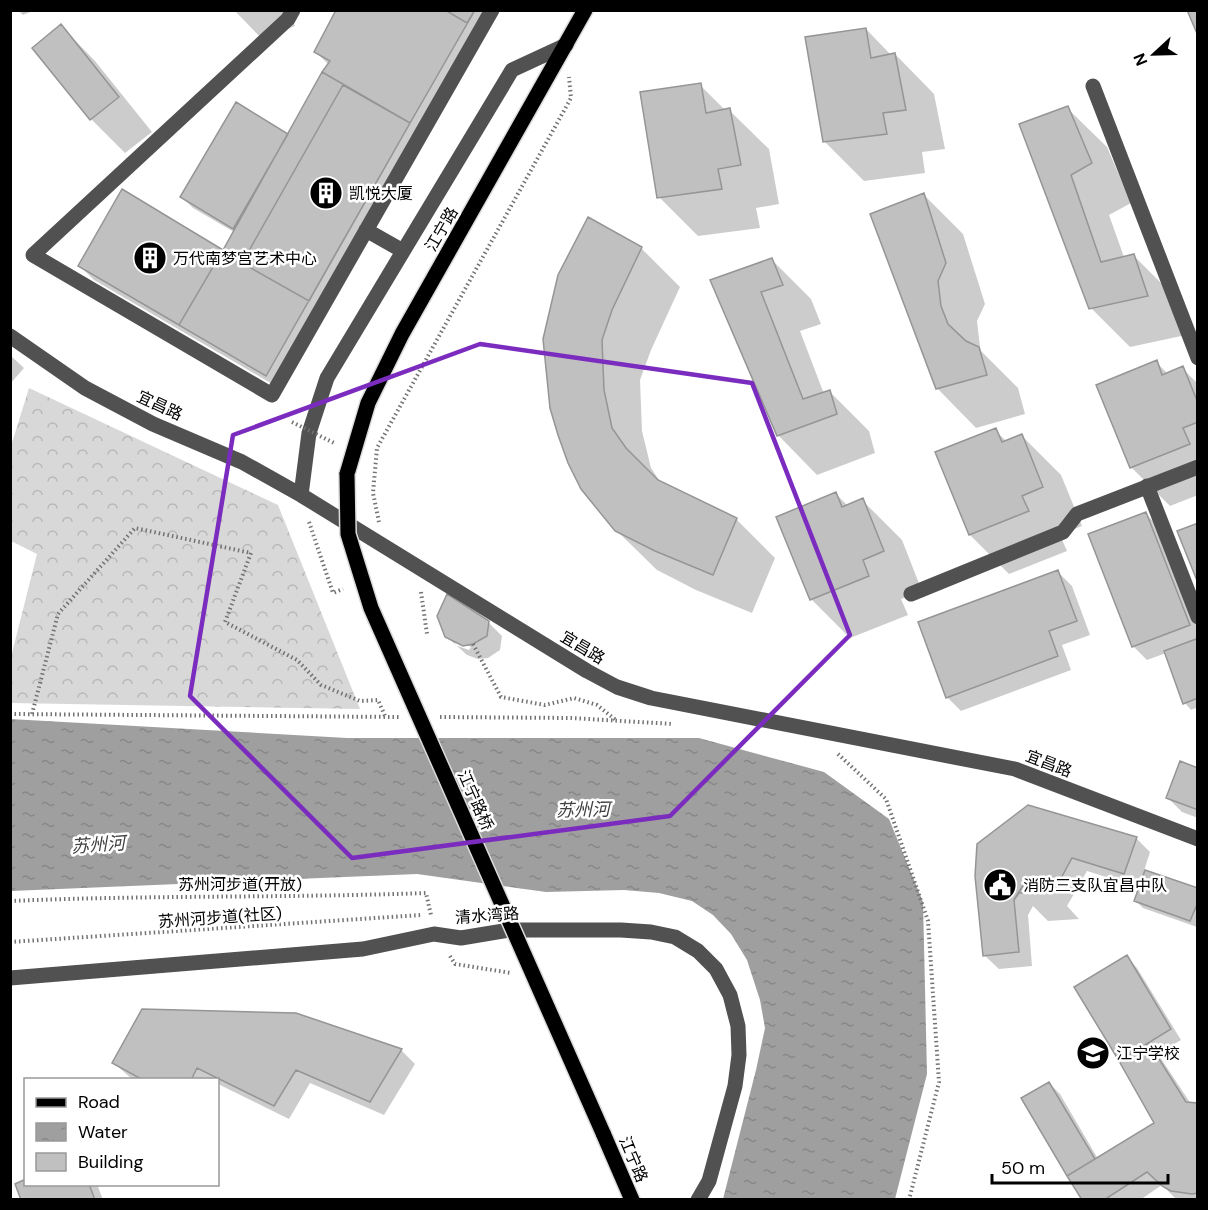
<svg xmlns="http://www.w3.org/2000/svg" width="1208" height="1210" font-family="'DM Sans','Noto Sans SC',sans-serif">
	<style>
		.forest { fill: url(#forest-crowns) }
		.water { fill: url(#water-ripples) }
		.shadow { fill: #0003; fill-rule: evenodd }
		.building { fill: #c0c0c0; stroke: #959595; stroke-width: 1.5 }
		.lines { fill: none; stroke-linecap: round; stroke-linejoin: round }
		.major-casing { stroke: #dbdbdb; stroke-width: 18 }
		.path { stroke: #737373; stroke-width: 4; stroke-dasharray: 1.5 3; stroke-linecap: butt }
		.minor { stroke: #515151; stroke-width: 15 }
		.major { stroke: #000; stroke-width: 15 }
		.major-bridge-casing { stroke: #dbdbdb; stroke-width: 18; stroke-linecap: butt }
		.path-bridge { stroke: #737373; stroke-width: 4; stroke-dasharray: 1.5 3; stroke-linecap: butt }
		.major-bridge { stroke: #000; stroke-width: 15 }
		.marked { fill: none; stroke: #7b2cbf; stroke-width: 4.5; stroke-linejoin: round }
		.labels { text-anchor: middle; stroke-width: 5; stroke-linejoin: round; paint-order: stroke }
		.poi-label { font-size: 16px; fill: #000; stroke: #fff; text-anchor: start }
		.street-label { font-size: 16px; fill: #000; stroke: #fff }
		.water-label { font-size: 18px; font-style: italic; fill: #404040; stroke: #fff }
	</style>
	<defs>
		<pattern id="forest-crowns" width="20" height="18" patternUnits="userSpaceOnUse" patternTransform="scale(1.5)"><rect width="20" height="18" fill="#d8d8d8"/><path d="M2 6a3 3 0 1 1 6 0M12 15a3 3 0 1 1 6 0" fill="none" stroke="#b8b8b8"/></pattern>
		<pattern id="water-ripples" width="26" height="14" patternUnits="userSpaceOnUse" patternTransform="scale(1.5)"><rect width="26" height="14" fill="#9f9f9f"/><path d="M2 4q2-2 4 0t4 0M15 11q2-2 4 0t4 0" fill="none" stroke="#878787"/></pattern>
	</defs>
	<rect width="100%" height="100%" fill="#fff"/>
	<!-- forest -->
	<path class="forest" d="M29,388L278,505L360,709L11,703V657L37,554L11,541V446Z"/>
	<!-- water -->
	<path class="water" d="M10,719L347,738H699L824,772L889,819L923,902L927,1074L895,1199H723L756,1070L765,1028L760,1000L747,960L731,934L713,915L692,901L659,893L624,890L546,892L417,874L11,891Z"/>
	<!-- shadow -->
	<path class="shadow" d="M18,10H35L23,15Z
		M234,10H288L295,26L262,39Z
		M338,10H384L387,13L388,10H497L281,389L94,280L80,266L223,252L234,232L193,208L182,197L287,135L329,65L316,52Z
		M61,26L95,61L152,132L125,153L91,119Z
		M866,29L891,55L895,54L934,94L945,149L922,152L925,173L864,181L824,141Z
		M700,85L726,111L729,110L769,149L779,204L756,208L760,228L698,236L659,197Z
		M1067,108L1107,147L1131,203L1109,215L1124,257L1133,255L1173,295L1186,335L1130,347L1091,308L1021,125Z
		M924,195L963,234L985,304L977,321L980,347L981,351L1018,388L1025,414L976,428L937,388Z
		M641,248L680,287L651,350L640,380L642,431L651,468L661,483L736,519L775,558L752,613L696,590L657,570L616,530L552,408Z
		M772,260L811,299L821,324L800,331L824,394L830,392L869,431L875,453L817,475L778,435L712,281Z
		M10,355L24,368L10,384Z
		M1156,362L1168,374L1182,368L1198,384V495L1170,506L1131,467Z
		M995,430L1007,442L1022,436L1061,475L1082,526L1060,535L1067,551L1009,574L970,535L937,453Z
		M836,494L848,506L862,500L902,540L922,591L901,599L908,615L850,638L811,599Z
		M1146,514L1160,528L1198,625V641L1196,642L1198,643V707L1191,710L1185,703L1166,653L1147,660L1133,646Z
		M1058,572L1072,586L1090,635L1062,645L1071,670L961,711L947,697Z
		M488,622L502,636L500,650L488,658L478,659L467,655L446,636ZM455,641L471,647L469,650L455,645Z
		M1198,770V818L1182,812L1168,798Z
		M1136,838L1150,852L1144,871L1198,890L1197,927L1143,908L1136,901L1141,888L1087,871L1067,906L1079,919L1048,921L1033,906L1028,915L1032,966L999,969L984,955L977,876Z
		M1127,957L1137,968L1181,1040L1158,1054L1191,1104L1198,1105V1200H1177L1162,1185L1140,1200H1084L1049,1083L1060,1094L1098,1159L1156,1124L1120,1060Z
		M401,1050L415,1064L384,1115L310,1083L289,1119L218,1084V1080H133L114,1063Z
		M26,1184H97L103,1200H23Z"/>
	<!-- building -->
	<path class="building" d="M336,10L387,11L475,10L410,123L322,72L330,61L314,52Z
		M445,10H475L467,23Z
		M1187,10H1198V36Z
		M61,24L119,97L90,120L32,48Z
		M866,28L871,58L895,53L906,110L883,113L887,134L823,142L805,37Z
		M322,72L410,123L266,376L78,266L122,189L223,250Z
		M701,83L706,113L730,108L741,165L718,169L722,189L657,198L640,92Z
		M343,85L410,123L309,301L242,263Z
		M236,102L288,134L233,229L180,197Z
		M1068,106L1092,163L1071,175L1101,262L1134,254L1148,296L1089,309L1019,124Z
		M122,189L223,250L179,325L78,266Z
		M924,193L946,263L938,281L941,306L948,324L966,341L979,347L987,375L936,389L870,214Z
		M588,217L642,247L612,310L602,340L604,390L612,428L626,448L658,480L737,518L713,575L655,551L615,531L581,489L568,463L558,435L550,408L543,339L558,275Z
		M772,258L783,285L761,292L803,399L830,390L837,414L777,436L710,280Z
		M1157,360L1162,375L1183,366L1198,403V422L1183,428L1190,444L1130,468L1096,385Z
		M996,428L1002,442L1022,434L1043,487L1022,496L1029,511L969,535L935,452Z
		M836,492L842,507L863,498L884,551L863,560L869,576L810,600L776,517Z
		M1146,512L1190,625L1132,647L1088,534Z
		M1198,523V583L1177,531Z
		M1058,570L1077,621L1049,631L1058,656L946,698L918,622Z
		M447,594L489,621L487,636L473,644L463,646L445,637L437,616Z
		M1196,639L1198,644V698L1183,704L1164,651Z
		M1180,761L1198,768V810L1166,798Z
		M1028,805L1137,837L1124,874L1072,858L1054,891L1027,879L1014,900L1019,952L983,956L975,876L977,844Z
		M1145,870L1198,888V902L1190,921L1134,901Z
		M1027,879L1054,891L1019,893L1014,900Z
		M1127,955L1171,1029L1119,1061L1074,987Z
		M142,1009L296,1013L402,1049L370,1102L296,1070L274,1106L197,1068L191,1080H143L112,1063Z
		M1149,1043L1186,1102L1198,1103V1193L1192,1194L1171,1191L1162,1186L1147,1172L1104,1200H1082L1067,1176L1154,1123L1119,1061Z
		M1049,1082L1095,1159L1067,1176L1021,1098Z
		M26,1179V1184H89L95,1200H21L15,1184Z"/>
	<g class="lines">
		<defs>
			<path id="major" d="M347,474L368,403L402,334L585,10
				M603,1133L632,1200"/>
		</defs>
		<!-- major casing -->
		<use href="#major" class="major-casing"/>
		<!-- path -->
		<path class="path" d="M309,522L333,593L343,589
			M379,522L373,493L377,448L571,98L569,77
			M421,592L427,634
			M473,644L501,697L545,705L574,698L597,705L617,721
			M10,714L400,717
			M32,714L58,614L135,528L251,553L225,622L297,660L321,685L360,701L378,700L385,716
			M440,717L571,718L673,724
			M838,754L886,799L928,921L939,1082L909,1200
			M10,901C149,895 288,898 426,893L431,915
			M10,942L421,915
			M450,956L455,964L511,973"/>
		<!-- minor -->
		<path class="minor" d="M293,10L288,19L33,255L272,395L492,10
			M1093,86L1198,358
			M366,230L403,251
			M10,336L85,388L153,424L242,462L301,495L587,671L617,687L651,698L1015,769L1198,839
			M1147,486L1198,617
			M301,495L309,433L327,378L512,70L566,45
			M911,594L1063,532L1077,514L1198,467
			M10,978L363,949L434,934L461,938L510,930H621L651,932L675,937L698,951L716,969L730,995L738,1026L739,1055L735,1086L709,1181L698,1200"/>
		<!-- major -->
		<use href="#major" class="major"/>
		<defs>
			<path id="major-bridge" d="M347,474L348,534L371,608L603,1133"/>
		</defs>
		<!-- major-bridge casing -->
		<use href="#major-bridge" class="major-bridge-casing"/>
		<!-- path-bridge -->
		<path class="path-bridge" d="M292,422L334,443"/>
		<!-- major-bridge -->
		<use href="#major-bridge" class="major-bridge"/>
	</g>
	<!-- marked area -->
	<path class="marked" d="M480,344L752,383L850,635L670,816L352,858L190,696L233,435Z"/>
	<!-- icons -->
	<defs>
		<symbol id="building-disc" viewBox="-11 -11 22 22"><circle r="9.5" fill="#000" stroke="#fff"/><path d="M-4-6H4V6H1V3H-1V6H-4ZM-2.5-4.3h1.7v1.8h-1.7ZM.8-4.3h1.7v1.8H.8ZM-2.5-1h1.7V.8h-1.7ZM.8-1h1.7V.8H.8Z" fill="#fff"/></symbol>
		<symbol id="civic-disc" viewBox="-11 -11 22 22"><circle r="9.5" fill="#000" stroke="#fff"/><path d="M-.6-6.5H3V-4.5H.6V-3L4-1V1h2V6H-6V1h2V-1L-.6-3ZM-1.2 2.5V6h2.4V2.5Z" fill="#fff"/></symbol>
		<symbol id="school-disc" viewBox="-11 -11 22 22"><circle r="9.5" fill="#000" stroke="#fff"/><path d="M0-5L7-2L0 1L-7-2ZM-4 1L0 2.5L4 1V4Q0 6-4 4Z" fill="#fff"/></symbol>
	</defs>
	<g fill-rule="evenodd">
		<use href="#building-disc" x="307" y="174" width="38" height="38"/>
		<use href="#building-disc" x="131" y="239" width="38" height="38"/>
		<use href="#civic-disc" x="981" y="866" width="38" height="38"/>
		<use href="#school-disc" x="1074" y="1034" width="38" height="38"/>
	</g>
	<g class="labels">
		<!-- poi labels -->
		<g class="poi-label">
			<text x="349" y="199">凯悦大厦</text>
			<text x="173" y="264">万代南梦宫艺术中心</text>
			<text x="1023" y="891">消防三支队宜昌中队</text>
			<text x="1116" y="1059">江宁学校</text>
		</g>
		<!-- street labels -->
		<g class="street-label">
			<text transform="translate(441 229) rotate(-60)" y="6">江宁路</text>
			<text transform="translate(160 405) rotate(25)" y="6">宜昌路</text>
			<text transform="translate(583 647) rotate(31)" y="6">宜昌路</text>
			<text transform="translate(1049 763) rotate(21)" y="6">宜昌路</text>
			<text transform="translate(476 800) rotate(66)" y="6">江宁路桥</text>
			<text x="240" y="890">苏州河步道(开放)</text>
			<text transform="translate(487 915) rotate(-4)" y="6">清水湾路</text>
			<text transform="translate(220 917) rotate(-4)" y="6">苏州河步道(社区)</text>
			<text transform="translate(634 1159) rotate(67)" y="6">江宁路</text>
		</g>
		<!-- water labels -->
		<g class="water-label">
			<text transform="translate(583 810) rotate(-1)" y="6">苏州河</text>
			<text transform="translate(98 845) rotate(-4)" y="6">苏州河</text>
		</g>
	</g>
	<!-- border -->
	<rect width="1208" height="1210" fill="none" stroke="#000000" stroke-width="24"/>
	<!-- legend -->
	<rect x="24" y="1078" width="195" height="108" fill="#ffffff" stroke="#999999" stroke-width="1.5"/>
	<rect x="36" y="1098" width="30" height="9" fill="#000000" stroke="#999999" stroke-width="1.5"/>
	<text x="78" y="1108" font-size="18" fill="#000000">Road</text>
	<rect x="36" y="1123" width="30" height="18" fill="url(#water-ripples)" stroke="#999999" stroke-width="1.5"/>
	<text x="78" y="1138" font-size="18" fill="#000000">Water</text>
	<rect x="36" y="1153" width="30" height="18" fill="#c0c0c0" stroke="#999999" stroke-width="1.5"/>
	<text x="78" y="1168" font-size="18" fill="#000000">Building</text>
	<!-- north arrow -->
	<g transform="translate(1154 54) rotate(248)" stroke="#ffffff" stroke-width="4.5" paint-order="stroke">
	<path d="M0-4.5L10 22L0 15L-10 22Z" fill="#000000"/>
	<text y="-9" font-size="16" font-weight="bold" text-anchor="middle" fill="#000000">N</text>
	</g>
	<!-- scale -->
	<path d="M992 1174v9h176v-9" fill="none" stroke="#000000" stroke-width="3"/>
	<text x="1001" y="1174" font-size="18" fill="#000000" stroke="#ffffff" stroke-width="4.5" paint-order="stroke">50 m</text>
</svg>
